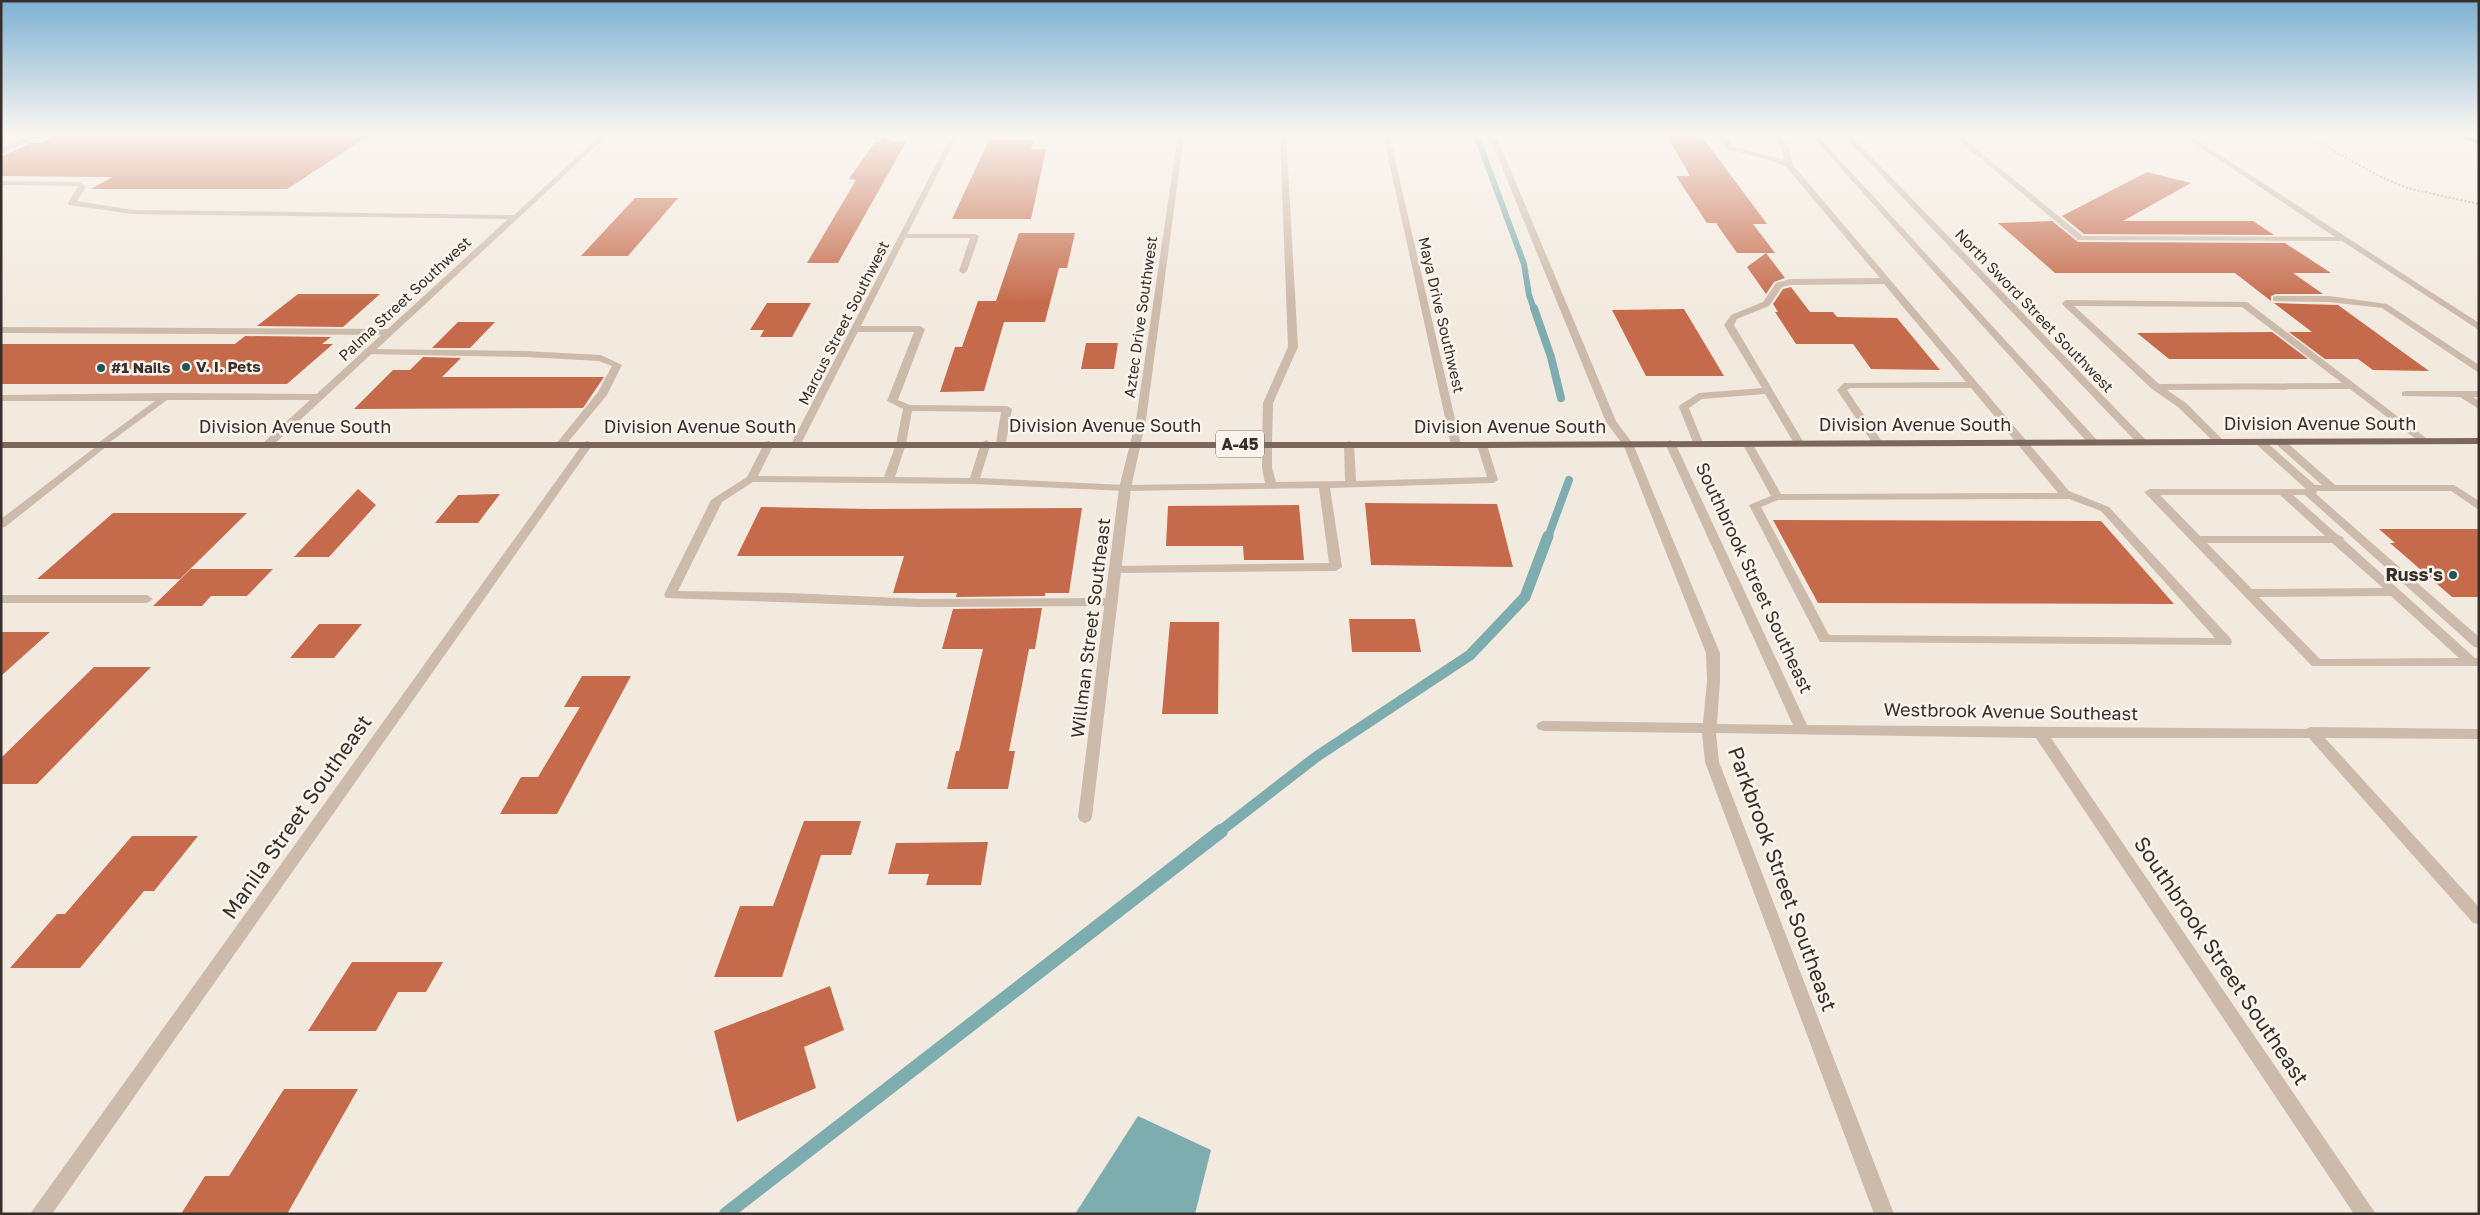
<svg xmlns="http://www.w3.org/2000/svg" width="2480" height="1215" font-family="'Golos Text',sans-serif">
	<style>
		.water { fill: #7eadb0 }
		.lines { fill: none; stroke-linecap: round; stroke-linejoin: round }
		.stream-far3 { stroke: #7eadb0; stroke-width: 6 }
		.stream-far2 { stroke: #7eadb0; stroke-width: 8 }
		.stream-far1 { stroke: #7eadb0; stroke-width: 11 }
		.stream { stroke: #7eadb0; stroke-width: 14 }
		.building { fill: #c56b4b }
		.path { stroke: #b7a495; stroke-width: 2; stroke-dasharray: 2 2; stroke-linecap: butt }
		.lane { fill: #ccbaab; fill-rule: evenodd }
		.street { fill: #ccbaab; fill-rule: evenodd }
		.primary { fill: #7b675b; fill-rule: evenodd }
		.highway { fill: #5a4941; fill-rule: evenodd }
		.poi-dot { fill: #1f565b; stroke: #faf4ec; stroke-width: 2 }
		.labels { text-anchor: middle; stroke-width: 5; stroke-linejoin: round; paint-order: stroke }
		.far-street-label { font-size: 15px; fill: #392f2a; stroke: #faf4ec }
		.far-poi-label { font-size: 15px; font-weight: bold; fill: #392f2a; stroke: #faf4ec; text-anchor: start }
		.shield { fill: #faf4ec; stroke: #736a64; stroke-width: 1 }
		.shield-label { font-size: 16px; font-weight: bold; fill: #392f2a }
		.street-label { font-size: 18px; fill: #392f2a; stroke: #faf4ec }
		.poi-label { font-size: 18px; font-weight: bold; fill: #392f2a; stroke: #faf4ec; text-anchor: end }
		.near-street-label { font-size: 21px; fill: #392f2a; stroke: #faf4ec }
	</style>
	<rect width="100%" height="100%" fill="#f3eadf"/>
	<!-- water -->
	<path class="water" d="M1138,1116L1211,1150L1195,1214H1075Z"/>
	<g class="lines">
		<!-- stream-far3 -->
		<path class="stream-far3" d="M1476,134L1524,264L1529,295L1534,309"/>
		<!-- stream-far2 -->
		<path class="stream-far2" d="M1534,308L1551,357L1561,398
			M1548,537L1569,480"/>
		<!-- stream-far1 -->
		<path class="stream-far1" d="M1219,832L1316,757L1470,655L1525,597L1548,536"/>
		<!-- stream -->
		<path class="stream" d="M726,1214L1221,831"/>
	</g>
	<!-- building -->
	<path class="building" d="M60,134H372L287,189H91L112,177L1,176V157L31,143H40Z
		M1666,134H1700L1767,224H1753L1775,253H1737L1716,223H1707L1676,176H1690Z
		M882,136L893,142H906L838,263H807L856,180L849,179L875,142H879Z
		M989,140H1034L1031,149H1046L1031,219H952Z
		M2147,172L2191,183L2123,221H2253L2274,235L2084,234L2062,216Z
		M635,198H678L628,256H581Z
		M2052,221L2078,242L2285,243L2331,273H2293L2323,294H2276L2271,296V301L2235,273H2055L1998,223Z
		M1019,233H1075L1067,268H1059L1045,322H1004L984,391L940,392L955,347H962L978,301H996Z
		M1766,253L1785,278L1774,282L1766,294L1747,267Z
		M1791,287L1810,312H1833L1837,317L1897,318L1940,370L1871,369L1853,344H1796L1775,312H1778L1773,304L1783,289Z
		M298,294H380L343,327L257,326Z
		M767,303H811L792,337H760L764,330H750Z
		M2274,303L2338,305L2429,371L2373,370L2358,359H2325L2289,332H2312Z
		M1684,309L1724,376H1646L1612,310Z
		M458,322H495L470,348H432Z
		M2272,332L2308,359H2169L2137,333Z
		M245,336L331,337L322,344H333L287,384H1V344H235Z
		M1086,343H1118L1114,369H1081Z
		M423,357L461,358L442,377H604L583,408L354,409L393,370H410Z
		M358,489L376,505L329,557H294Z
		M500,494L478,523H435L458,495Z
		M1365,503L1497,504L1513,567L1371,565Z
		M1299,505L1304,560H1244L1243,546H1166L1168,506Z
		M761,507L871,509L1082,508L1069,593H1045V596L956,597L957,593H893L904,556H737Z
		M113,513H247L180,579H37Z
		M1773,520L2101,521L2174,604L1818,603Z
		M2379,529H2479V597H2452L2390,543H2395Z
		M191,569H273L247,596H211L202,606H153Z
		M1042,608L1035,649H1029L1009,751H1015L1008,789H947L956,751H959L983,649H942L953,609Z
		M1349,619H1415L1421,652H1352Z
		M1170,622H1219L1218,714H1162Z
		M319,624H362L334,658H290Z
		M1,632H50L1,676Z
		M94,667H151L37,784H1V758Z
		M582,676H631L557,814H500L521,777H538L580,707H564Z
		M804,821H861L851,855H821L782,977H714L740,906H773Z
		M132,836H198L154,891H144L80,968H10L57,914H65Z
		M988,842L981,885H926L929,874H888L896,843Z
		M352,962H443L426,992H398L376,1031H308Z
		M830,986L844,1030L804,1047L816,1088L737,1122L714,1031Z
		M284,1089H358L287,1214H181L205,1176H229Z"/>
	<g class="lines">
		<!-- path -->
		<path class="path" d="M2303,134L2379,176L2407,188L2479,204"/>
		<!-- lane -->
		<path class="lane" d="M35,134H43L1,154V149Z
			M1493,134H1500L1497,138L1616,421L1633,444L1632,446H1624L1606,422L1490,138Z
			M1721,134H1727L1732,146L1784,160L1782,150L1774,134H1780L1790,150L1793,165L2069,491L2109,507L2231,639L2232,642L2231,645L1820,642L1749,505L1771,496L1742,443L1743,441H1751L1781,494L2058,493L1971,388H1850L1847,390L1883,443L1878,446L1874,445L1837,390L1844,383L1966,382L1884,284L1790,285L1782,287L1769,306L1737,319L1734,325L1804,443L1803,445H1795L1765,394L1702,399L1689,408L1703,443L1698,446L1694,445L1679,407L1680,405L1699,393L1762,388L1724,325L1731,315L1763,302L1776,283L1790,279L1880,278L1786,167L1771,160L1726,149ZM2069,499L2101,511L2215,638L1829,635L1761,507L1778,500Z
			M1953,134H2054V135L2051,137H1956L1954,136Z
			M1,181L80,182L86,187L77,201L133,210L137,212L133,214L69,205L68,203L78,186L1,185Z
			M901,234H975L979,236L967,271L963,274L959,271L970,238H901Z
			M2276,296H2329L2387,304L2479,365V373L2382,308L2329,302L2273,301V297Z
			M2066,300L2247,302L2430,441L2425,444L2421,443L2350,389L2167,390L2186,403L2225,442L2220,445L2216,444L2178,407L2152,389L2063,305L2062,303ZM2074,306L2242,307L2342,383L2159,384Z
			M920,326L925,329L898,400L910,405L1007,406L1012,409L1006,443L1001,446L996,443L1001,412L912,411L906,444L895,477L970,478L981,443L986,440L991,443L980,478L1125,485L1265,483L1262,468V444L1267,441L1272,444V468L1276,482L1345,481L1344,444L1349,441L1354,444L1356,481L1487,477L1477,445L1482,442L1487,445L1498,480L1493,483L1330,488L1342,567L1336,571L1116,573L1112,572L1110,569L1112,566L1329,563L1319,488L1125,491L974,484L753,482L722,502L678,591L790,593L921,599L1112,598L1118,602L1112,606L921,607L666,598L664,595L711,500L747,477L765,442L769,441L774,444L758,476L884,477L896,444L903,409L887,401L914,332H856L851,329L856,326Z
			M1,327L389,329L394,332L389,335L1,333Z
			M367,349L525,351L601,355L622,365L607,395L565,446L561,447L556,444L598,392L612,366L599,361L525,357L364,354V350Z
			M2406,391H2479V397H2473L2479,401V409L2460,397L2402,396V392Z
			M167,393L319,394L324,397L319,400H167L102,448L97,445L98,443L155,401H1V395Z
			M2260,439L2264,440L2315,485H2322L2276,444V440H2284L2335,485H2454L2479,501V510L2451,491H2317L2316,494L2479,637V648L2474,647L2305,495H2293L2338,535L2343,537L2344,540L2475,658H2479V666H2312L2144,492L2150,489H2306L2256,444L2255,442ZM2160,495H2280L2325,536H2200ZM2207,543H2332L2383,588L2252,589ZM2391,596L2459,658L2320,659L2259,597Z
			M1,595H147L153,599L147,603H1Z"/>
		<!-- street -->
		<path class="street" d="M602,134H609L271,447L267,448L262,445L263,443L508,219L133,214L129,212L133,210L514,215Z
			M952,134H958L801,444L796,447L792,446L791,444Z
			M1178,134H1184L1146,420L1131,488L1092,817L1090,821L1085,823L1080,821L1078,817L1119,488L1136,420Z
			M1280,134H1286L1298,347L1273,403L1272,444L1267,447L1262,444L1263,403L1288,347Z
			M1383,134H1389L1461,445L1456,448L1451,445Z
			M1810,134H1816L2097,440V444H2089Z
			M1842,134H1849L2146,440V444H2138Z
			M1951,134H1958L2083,236L2335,237L2180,134H2187L2479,323V330L2342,241L2078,240Z
			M1670,440L1675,443L1807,725L2306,729L2311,727L2479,729V739L2325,738L2479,907V924L2473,923L2309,738H2051L2376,1214H2354L2036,738L1716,733L1719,762L1894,1214H1874L1705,762L1702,733L1543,731L1538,729L1536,726L1538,723L1543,721L1703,723L1707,681L1706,653L1623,444L1628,441L1633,444L1720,653V681L1717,724L1793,725L1665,443Z
			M588,441L593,444L52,1214H30L584,442Z
			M102,442L107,445L106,447L5,527L1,528V519Z"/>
		<!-- primary -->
		<path class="primary" d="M2479,438V444L1482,448H1V442H1482Z"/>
		<!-- highway -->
		<path class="highway" d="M2455,134H2465L2479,140V145Z"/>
	</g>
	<!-- sky -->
	<linearGradient id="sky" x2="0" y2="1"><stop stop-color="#7db1d2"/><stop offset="0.44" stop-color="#faf6f1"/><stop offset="1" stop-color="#faf6f1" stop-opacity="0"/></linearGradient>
	<rect width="2480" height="304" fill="url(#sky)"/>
	<!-- markers -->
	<g class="poi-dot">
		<circle cx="186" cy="367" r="5"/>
		<circle cx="101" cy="368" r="5"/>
		<circle cx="2453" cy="575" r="5"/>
	</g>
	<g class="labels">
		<!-- far-street labels -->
		<g class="far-street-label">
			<text transform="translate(405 299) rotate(-43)" y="5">Palma Street Southwest</text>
			<text transform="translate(2034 311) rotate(46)" y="5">North Sword Street Southwest</text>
			<text transform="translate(1441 315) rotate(77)" y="5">Maya Drive Southwest</text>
			<text transform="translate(1141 317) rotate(-82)" y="5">Aztec Drive Southwest</text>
			<text transform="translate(844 323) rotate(-63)" y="5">Marcus Street Southwest</text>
		</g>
		<!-- far-poi labels -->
		<g class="far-poi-label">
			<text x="196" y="372">V. I. Pets</text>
			<text x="111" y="373">#1 Nails</text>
		</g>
		<!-- shield labels -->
		<rect class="shield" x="1216" y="430.5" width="48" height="27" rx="4"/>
		<g class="shield-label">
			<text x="1240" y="450">A-45</text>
		</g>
		<!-- street labels -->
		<g class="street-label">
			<text x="2320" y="430">Division Avenue South</text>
			<text x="1915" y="431">Division Avenue South</text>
			<text x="1105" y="432">Division Avenue South</text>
			<text x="295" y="433">Division Avenue South</text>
			<text x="700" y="433">Division Avenue South</text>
			<text x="1510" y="433">Division Avenue South</text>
			<text transform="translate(1754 578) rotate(65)" y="6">Southbrook Street Southeast</text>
			<text transform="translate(1091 628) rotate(-83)" y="6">Willman Street Southeast</text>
			<text transform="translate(2011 712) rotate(1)" y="6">Westbrook Avenue Southeast</text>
		</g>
		<!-- poi labels -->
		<g class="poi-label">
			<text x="2443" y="581">Russ's</text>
		</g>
		<!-- near-street labels -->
		<g class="near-street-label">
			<text transform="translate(297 817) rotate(-55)" y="7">Manila Street Southeast</text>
			<text transform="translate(1782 879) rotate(70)" y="7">Parkbrook Street Southeast</text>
			<text transform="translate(2221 961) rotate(56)" y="7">Southbrook Street Southeast</text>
		</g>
	</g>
	<!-- border -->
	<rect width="2480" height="1215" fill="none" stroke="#392f2a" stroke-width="5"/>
</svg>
